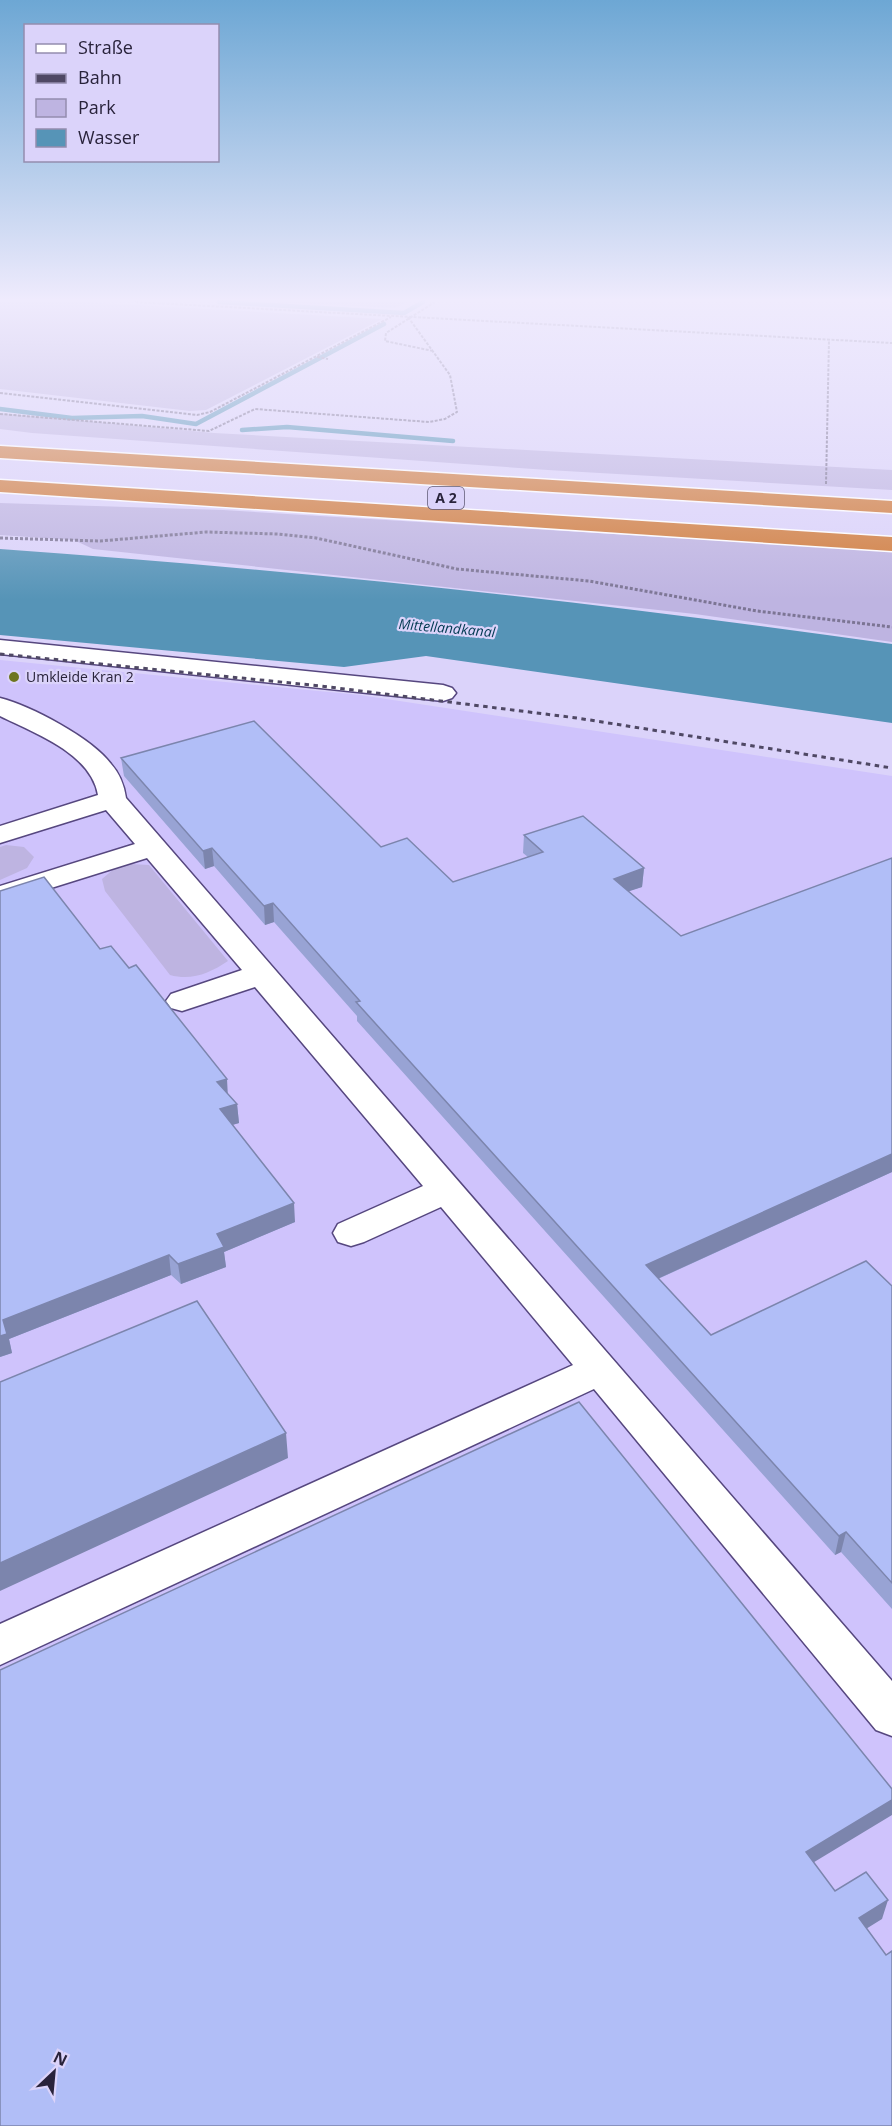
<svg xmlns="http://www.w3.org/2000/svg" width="892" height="2126" font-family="'Open Sans',sans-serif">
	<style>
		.built { fill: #cfc3fc }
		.green { fill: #beb4e1 }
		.water { fill: #5694b7 }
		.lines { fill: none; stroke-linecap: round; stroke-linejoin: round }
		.stream { stroke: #5694b7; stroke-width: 4.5 }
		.minor-casing { stroke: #56477f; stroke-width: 3 }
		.highway-casing { stroke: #fff; stroke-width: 3 }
		.path-far1 { stroke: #7c7594; stroke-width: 2; stroke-dasharray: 3 1.5; stroke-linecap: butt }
		.path { stroke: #7c7594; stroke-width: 3; stroke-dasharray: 3 2; stroke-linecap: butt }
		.minor { fill: #fff; fill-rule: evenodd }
		.highway { fill: #d07b3a; fill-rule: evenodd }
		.rail { stroke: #4f4864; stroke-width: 3; stroke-dasharray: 4.5 4.5; stroke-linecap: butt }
		.wall { fill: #98a3d4 }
		.shaded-wall { fill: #7c85ad }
		.building { fill: #b1bef7; stroke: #7c85ad; stroke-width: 1.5 }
		.poi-dot { fill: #6d751f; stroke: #dbd3fa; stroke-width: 2 }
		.labels { text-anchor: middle; stroke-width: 4.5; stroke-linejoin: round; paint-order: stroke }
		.shield { fill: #dbd3fa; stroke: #5e5874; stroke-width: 1.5 }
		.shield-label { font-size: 14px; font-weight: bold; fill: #29233b }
		.far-water-label { font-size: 14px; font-style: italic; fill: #013951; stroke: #dbd3fa }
		.far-poi-label { font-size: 14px; fill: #29233b; stroke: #dbd3fa; text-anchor: start }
	</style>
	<rect width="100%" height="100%" fill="#dbd3fa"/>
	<!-- built -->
	<path class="built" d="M0,660L360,695L892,776V2126H0Z"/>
	<!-- green -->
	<path class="green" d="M0,302H82L382,319L206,410L190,411L0,389Z
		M276,302H407L395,308Z
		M0,413L214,433L892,470V490L548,470L32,433L0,429Z
		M0,503L223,510L892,551V642L695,614L93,549L74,540L0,535Z
		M6,845L24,847L34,857L27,868L0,880V847Z
		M130,864L149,865L228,961C210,973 192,981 170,975L105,891L102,879L115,868Z"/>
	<!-- water -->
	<path class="water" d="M0,549C298,570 596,602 892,644V723L426,656L344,667L0,635Z"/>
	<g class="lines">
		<!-- stream -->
		<path class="stream" d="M219,302L404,313L423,302
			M0,409L72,418L142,416L196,424L384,324
			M242,430L287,427L453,441"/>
		<defs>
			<path id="minor" d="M0,640L443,685L452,688L456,693L452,698L443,701L0,654Z
				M0,698C31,706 92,738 111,764C120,774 124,785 126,798L892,1681V1736L876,1730L594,1389L0,1665V1624L573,1365L441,1207L364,1242L351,1246L338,1242L333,1233L338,1224L423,1186L255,987L182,1011L171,1008L166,1001L171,994L242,970L147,858L0,904V886L135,844L106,810L0,843V826L98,795C91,753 34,733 0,716Z"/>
			<path id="highway" d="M0,446L892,501V513L0,458Z
				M0,480L892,537V551L0,492Z"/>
		</defs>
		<!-- minor casing -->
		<use href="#minor" class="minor-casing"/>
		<!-- highway casing -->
		<use href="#highway" class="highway-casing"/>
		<!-- path-far1 -->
		<path class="path-far1" d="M135,302L892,343
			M433,351L385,341L386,333L435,302
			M317,357L328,359
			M0,393L197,415L210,412L391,317
			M0,414L209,431L255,409L429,422L445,419L457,412L450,375L408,317
			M826,484L829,340"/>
		<!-- path -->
		<path class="path" d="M0,538L100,541L206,532L278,534L316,538L457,569L589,581L757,611L892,627"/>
		<!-- minor -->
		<use href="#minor" class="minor"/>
		<!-- highway -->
		<use href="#highway" class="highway"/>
		<!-- rail -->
		<path class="rail" d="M0,654L321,686L577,718L892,768"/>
	</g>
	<!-- wall -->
	<path class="wall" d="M121,758L381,847L453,882L528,857L523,853L524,835L644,868L642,887L628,891L681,936L892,858V1172L658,1279L711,1335L892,1286V1609L841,1552L835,1555L357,1021V1016L274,922L265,925L214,866L205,869L124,776Z
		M100,949L237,1104L239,1123L232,1125L295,1222L224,1252L226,1267L181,1284L171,1275L9,1339L12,1353L0,1357Z"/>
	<!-- shaded-wall -->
	<path class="shaded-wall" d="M212,848L214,866L205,869L203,851Z
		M644,868L642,887L612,897L614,879Z
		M273,903L274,922L265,925L264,906Z
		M227,1079L228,1098L217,1082Z
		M237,1104L239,1123L222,1128L220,1109Z
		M892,1154V1172L644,1285L646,1265Z
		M294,1203L295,1222L224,1252L226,1267L181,1284L178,1264L217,1234Z
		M169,1255L171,1275L9,1339L12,1353L0,1357V1336L3,1320Z
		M286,1433L288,1458L0,1591V1563Z
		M846,1532L841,1552L835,1555L839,1536Z
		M892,1800V1815L801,1870L806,1852Z
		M888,1900L882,1919L853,1937L859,1918Z"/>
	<!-- building -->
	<path class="building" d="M254,721L381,847L407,838L453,882L543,852L524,835L583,816L644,868L614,879L681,936L892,858V1154L646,1265L711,1335L866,1261L892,1286V1583L846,1532L839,1536L356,1002L360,1001L273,903L264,906L212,848L203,851L121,758Z
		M44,877L100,949L111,946L129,968L136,965L227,1079L217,1082L237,1104L220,1109L294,1203L217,1234L224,1247L178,1264L169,1255L3,1320L7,1334L0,1336V891Z
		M197,1301L286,1433L0,1563V1382Z
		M579,1402L892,1789V1800L806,1852L835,1891L866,1872L888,1900L859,1918L886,1955L892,1951V2126H0V1670Z"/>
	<!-- sky -->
	<linearGradient id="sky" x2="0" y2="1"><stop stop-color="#6da7d4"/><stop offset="0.5" stop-color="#efebfd"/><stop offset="1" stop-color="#efebfd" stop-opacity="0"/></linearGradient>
	<rect width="892" height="600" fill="url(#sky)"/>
	<!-- markers -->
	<circle class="poi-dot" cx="14" cy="677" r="6"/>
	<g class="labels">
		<!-- shield labels -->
		<rect class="shield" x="428" y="487" width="36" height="22" rx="4.5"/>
		<g class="shield-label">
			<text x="446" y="503">A 2</text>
		</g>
		<!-- far-water labels -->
		<g class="far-water-label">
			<text transform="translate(447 628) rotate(5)" y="5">Mittellandkanal</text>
		</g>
		<!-- far-poi labels -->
		<g class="far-poi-label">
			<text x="26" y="682">Umkleide Kran 2</text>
		</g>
	</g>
	<!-- legend -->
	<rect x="24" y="24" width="195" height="138" fill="#dbd3fa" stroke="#948dae" stroke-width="1.5"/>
	<rect x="36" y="44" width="30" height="9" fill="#ffffff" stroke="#948dae" stroke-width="1.5"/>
	<text x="78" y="54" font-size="18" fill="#29233b">Straße</text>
	<rect x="36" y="74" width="30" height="9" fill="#4f4864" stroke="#948dae" stroke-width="1.5"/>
	<text x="78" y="84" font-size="18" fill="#29233b">Bahn</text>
	<rect x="36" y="99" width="30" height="18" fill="#beb4e1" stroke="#948dae" stroke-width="1.5"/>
	<text x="78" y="114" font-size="18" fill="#29233b">Park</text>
	<rect x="36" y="129" width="30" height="18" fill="#5694b7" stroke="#948dae" stroke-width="1.5"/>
	<text x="78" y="144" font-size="18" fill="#29233b">Wasser</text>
	<!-- north arrow -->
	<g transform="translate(54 2072) rotate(26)" stroke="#dbd3fa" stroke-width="4.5" paint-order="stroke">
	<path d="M0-4.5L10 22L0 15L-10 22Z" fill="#29233b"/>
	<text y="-9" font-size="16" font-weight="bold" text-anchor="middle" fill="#29233b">N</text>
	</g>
</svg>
